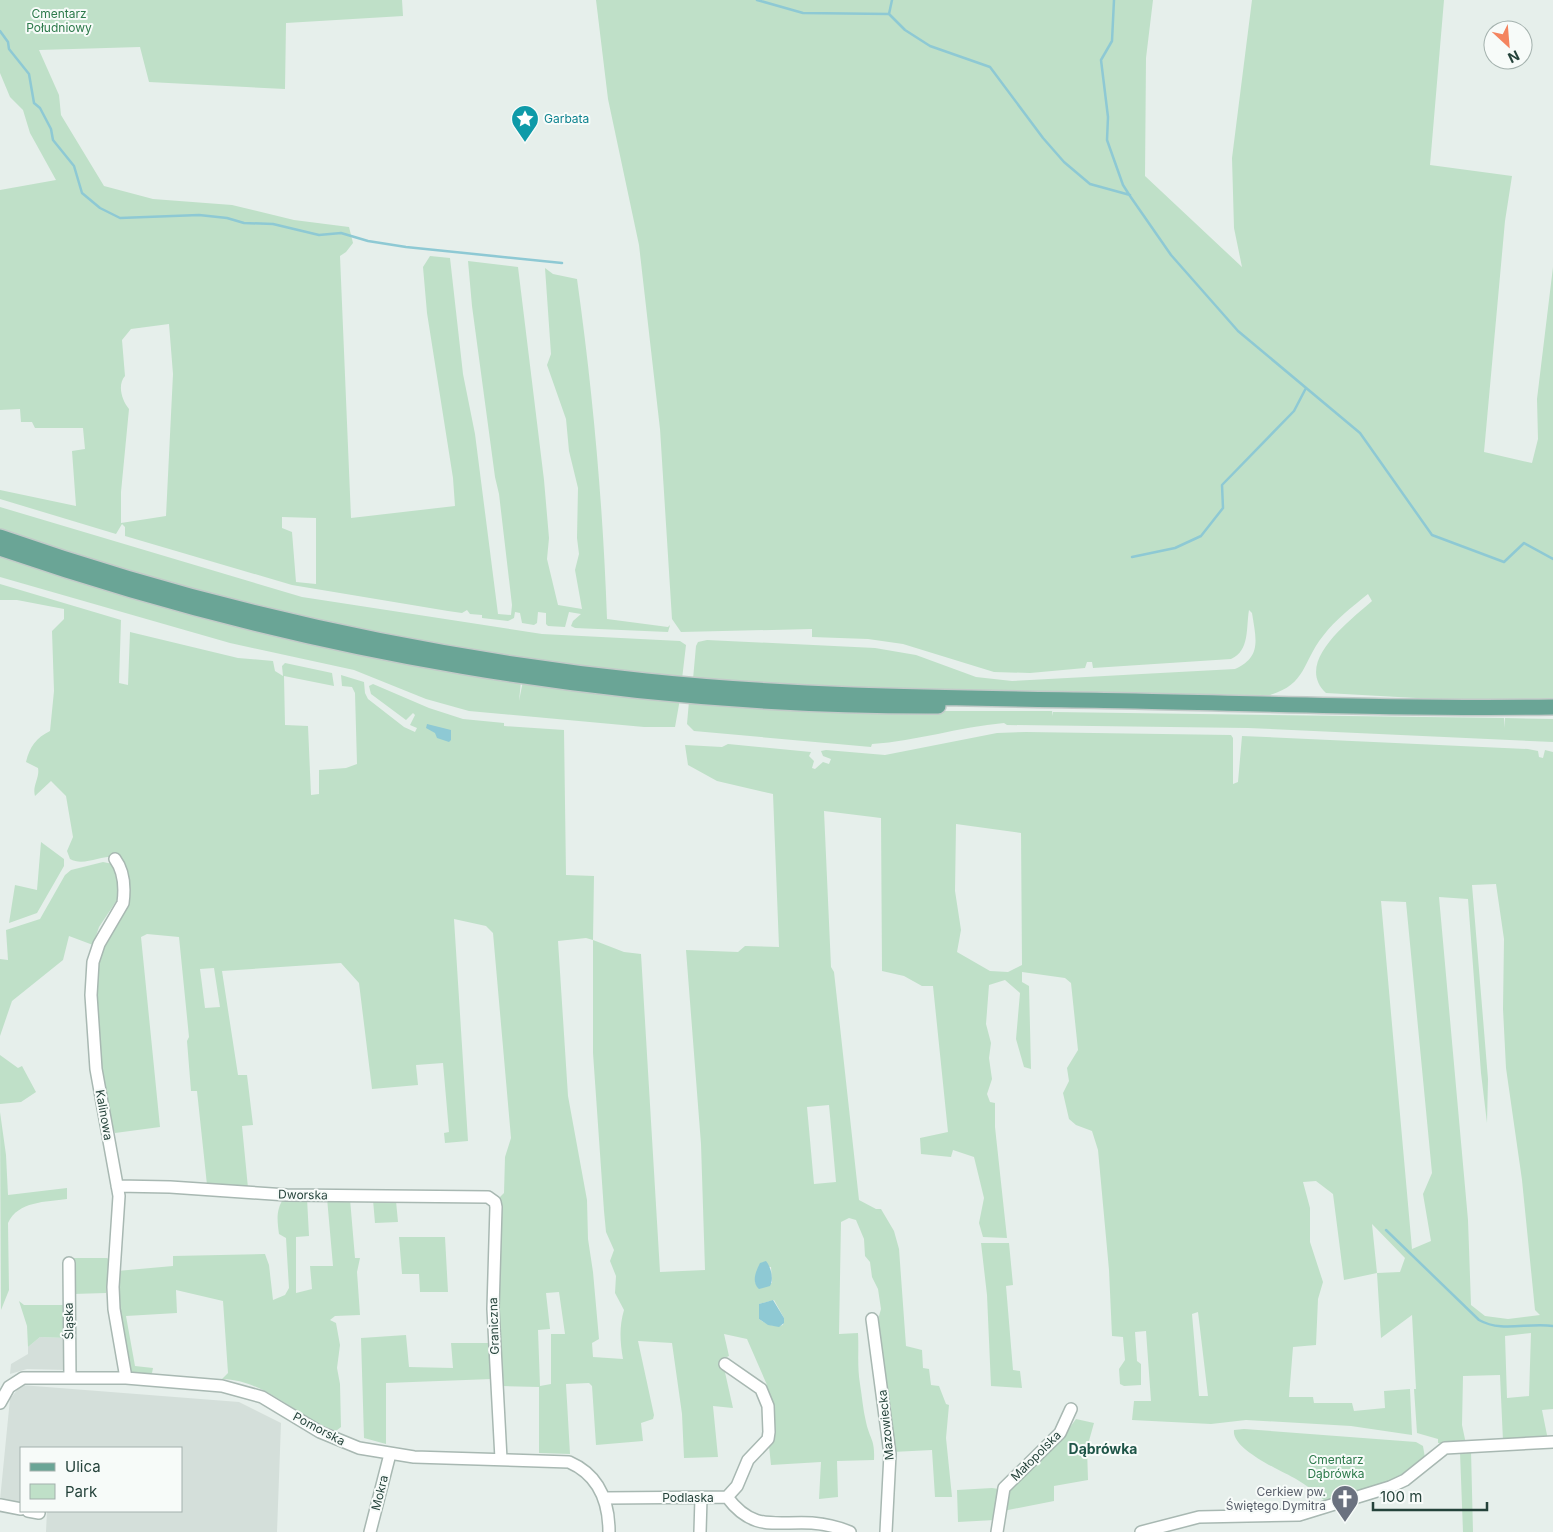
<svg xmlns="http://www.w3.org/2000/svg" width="1553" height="1532" font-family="Inter,sans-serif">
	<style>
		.built { fill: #d4dfda }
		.green { fill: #bfe0c8; fill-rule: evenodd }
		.water { fill: #8ec9d4 }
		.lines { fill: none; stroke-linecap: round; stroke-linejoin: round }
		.stream { stroke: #8ec9d4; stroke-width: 2.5 }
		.minor-casing { stroke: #a8b8b2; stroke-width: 14 }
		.major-casing { stroke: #c2cac8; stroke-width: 18 }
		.minor { stroke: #fff; stroke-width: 11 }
		.major { stroke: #6aa596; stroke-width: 15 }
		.labels { text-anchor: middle; stroke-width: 4; stroke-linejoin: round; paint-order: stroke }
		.park-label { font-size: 12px; fill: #2d7a4b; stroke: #f7fbf9 }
		.culture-label { font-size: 12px; fill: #0d838f; stroke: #f7fbf9; text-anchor: start }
		.street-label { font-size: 12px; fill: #24423a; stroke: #f7fbf9 }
		.worship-label { font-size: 12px; fill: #5b616d; stroke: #f7fbf9; text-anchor: end }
		.neighbourhood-label { font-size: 14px; font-weight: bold; fill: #1f5548; stroke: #f7fbf9 }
	</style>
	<rect width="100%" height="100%" fill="#e6efeb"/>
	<!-- built -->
	<path class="built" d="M40,1337L66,1338L67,1370L27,1369L10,1374L11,1364L28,1354V1347Z
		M21,1385L239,1402L281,1423L277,1532H46L47,1511H181V1448H21V1504L0,1500L10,1399Z"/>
	<!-- green -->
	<path class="green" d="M0,0H402L403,16L286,23L285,89L149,82L140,47L39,50L59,95L61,115L104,186L153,199L232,205L294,220L349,227L353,243L346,252L340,256L351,518L455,506L453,478L427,313L423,267L430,256L450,258L463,374L475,434L498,614L511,615L512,605L499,494L495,477L472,306L468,261L518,267L544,480L549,538L547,559L558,605L582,609L575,570L579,554L577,538L578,488L569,451L566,419L547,365L551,354L545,268L553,274L577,279C593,393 603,505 607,619L668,627L670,625L668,632L575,628L571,626L573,621L581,614L569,612L565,627L548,626L546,624V613L538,612L537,623L534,625L522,623L520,613L515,612L514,618L508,621L482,618V615L470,614L467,610L462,613L448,611L292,585L125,536V527L122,524L116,534L0,499V490L76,506L72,451L85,449L83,428H35L32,422H21L20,409L0,410V190L56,180L30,133L23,110L10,97L0,73ZM169,324L173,374L166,516L121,523V492L129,409C122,401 117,385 125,376L122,340L131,329ZM282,517L316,518V584L296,582L292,532L282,528Z
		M596,0H1153L1146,58L1145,176L1242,267L1234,228L1232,158L1252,0H1444L1430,165L1512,176L1505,221L1484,452L1532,463L1538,439L1537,399L1553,267V701L1452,700L1326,693C1293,662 1351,620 1372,601L1368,594C1352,607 1336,619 1323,636C1302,662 1307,684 1270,695L1027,694L763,685L693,679L696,646L698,642L707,640L875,648L916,655L976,677L1012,681L1235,669C1262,657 1256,639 1252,613L1249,610C1246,627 1250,651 1231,659L1093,668L1092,662H1087L1085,668L1030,673L994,672L903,644L868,639L812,637V629L681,632L672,619L660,429L639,245L608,99Z
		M0,507L302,597L542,634L680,641L686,645L682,679L512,659L395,638L189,590L0,531Z
		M0,553L521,681L519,701L523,681L680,699L675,727H644L469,711L426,699L354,670L230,643L0,577Z
		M0,584L121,620L119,683L128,685L130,632L238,658L273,661L275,671L283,676L282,666L285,663L332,673L334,686L284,676L285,725L308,726L311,795L319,794V770L346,768L357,764L355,693L352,687L342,686L341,675L364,682L365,693L368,699L404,727L415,732L417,728L410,725L415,715L413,713L406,720L371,694L369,686L373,684L429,708L463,719L504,723V726L564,730L566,875L594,876L593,940L624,952L641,954L660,1272L705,1270L701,1144L686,950L738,952L745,946L779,947L773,794L717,781L688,765L685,745L722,747L728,744L811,752L809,756L814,761L812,768L815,769L823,762L829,764L831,759L823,756L821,751L826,750L885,755L997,733L1026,732L1231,735L1233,738V784L1238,782L1242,736L1528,749L1538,751L1539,757L1543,758L1545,750L1553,752V1409L1542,1410L1548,1440L1503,1441L1500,1375L1463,1376L1462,1425L1466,1444L1438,1443V1439L1417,1433L1414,1389H1416L1412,1315L1381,1338L1377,1273L1344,1280L1333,1194L1316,1181L1303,1182L1310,1208V1242L1323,1282L1318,1299L1316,1345L1293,1347L1289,1397H1313L1314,1403H1352L1354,1411L1385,1408L1384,1391L1410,1389L1412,1435L1351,1426L1246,1420L1211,1424L1132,1420L1134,1401H1151L1146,1331L1135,1332L1137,1361L1141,1364V1385L1124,1386L1120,1384L1119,1369L1125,1360L1123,1337L1112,1336L1109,1270L1098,1150L1092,1131L1076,1125L1069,1119L1063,1093L1069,1081L1067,1068L1078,1050L1071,983L1065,978L1022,972V982L1029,986L1031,1069L1024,1067L1016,1039L1020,993L1005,980L989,985L986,1024L991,1043L989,1058L992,1079L987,1094L990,1102L995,1103V1127L1007,1238L983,1237L979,1223L984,1198L974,1157L953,1150L951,1157L921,1154L920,1138L948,1132L933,986H922L904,976L882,971L881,818L824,811L831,967L834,972L859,1200L876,1209H881L894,1231L899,1249L906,1346L922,1350L923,1368L929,1369L931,1385L939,1386L946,1404L949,1405L946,1438L952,1497H935L932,1450L892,1452L877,1323L881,1309L878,1289L872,1277L870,1262L865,1256L864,1239L856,1220L849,1218L841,1222L839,1334L858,1333C859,1351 857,1366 860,1384C862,1396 863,1410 866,1422C870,1440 875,1439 874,1460L837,1461L838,1497L819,1499L821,1462L771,1465L769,1446L772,1444L773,1437L765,1391L767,1385L747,1339L724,1334L729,1356L722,1359L733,1408L713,1406L718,1457L684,1458L682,1414L672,1343L638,1341L654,1415L653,1419L641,1423L643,1441L596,1445L592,1386L589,1383L566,1384L570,1454L539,1453V1387L502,1386L495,1292L496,1201L504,1193L505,1157L511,1138L493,933L486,926L454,919L468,1141L445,1143L444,1133L449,1132L443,1063L416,1065L418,1085L372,1089L359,983L341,963L222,971L238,1075H247L253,1125L242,1126L248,1188L207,1185L197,1091H191L187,1041L189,1037L179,937L147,934L141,937L160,1127L115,1133C98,1089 86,996 97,951C100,937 114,924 120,911C124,901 119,869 119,857C103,854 84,867 70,859L67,851L73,837L66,796L51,781L35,796C32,786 40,778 38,768L26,762C30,746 36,738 50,731L54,691L52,631L64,619V609L17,600H0ZM956,824L1021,833L1022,965L1008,972L990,971L957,952L961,930L955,891ZM1496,884L1504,939L1503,1009L1506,1068L1522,1180L1535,1310L1540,1315L1508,1319L1485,1316L1471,1305L1468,1220L1439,897L1468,899L1481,1073L1487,1123L1488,1079L1472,885ZM1381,901L1406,902L1432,1173L1423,1194L1431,1241L1412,1249ZM586,938L593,940V1053L604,1211L606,1232L614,1250L610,1261L616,1276L615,1293L624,1310C619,1327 620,1342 623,1359L593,1357L592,1343L599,1339L593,1272L588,1239L587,1200L568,1096L558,941ZM214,968L220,1007L205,1008L200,969ZM829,1105L836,1182L814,1184L807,1107ZM1372,1224L1405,1258L1400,1272L1377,1273ZM759,1266L771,1267L772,1283H755ZM559,1292L565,1334H551V1384L540,1386L538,1330L550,1329L546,1293ZM774,1300L784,1318L783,1325C773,1328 766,1324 759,1319V1304ZM1198,1312L1208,1396H1199L1192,1314ZM1531,1333L1529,1396L1507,1398L1505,1336Z
		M689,701L914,711H1052L1053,716V712L1504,718V728L1505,718L1553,719V742L1248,728L1007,725L1004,723C959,727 917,741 872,744L871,747L694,731L687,724Z
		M41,842L64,859V866L37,913L9,923L15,885L37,890Z
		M103,862L113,864L119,869V897L99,927L93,945L69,936L63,960L12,1001L0,1036V959L8,960L6,930L40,919L65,875L71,870Z
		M0,1055L18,1068L22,1066L36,1092L21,1102L0,1104Z
		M0,1112L6,1155L8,1195L67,1188V1199C46,1202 18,1201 8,1223L9,1290L1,1310Z
		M284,1198H307L309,1236L296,1237V1293L312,1289L310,1266H333L327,1198L350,1199L355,1258H360L357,1272L360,1315L335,1316L330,1320L336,1323L340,1345L337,1368L340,1384L341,1427L336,1431C296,1417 266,1380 222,1379L228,1373L223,1301L176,1290L177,1313L126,1316L135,1366L153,1368L152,1373H132L127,1368L117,1317V1271L173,1266V1256L265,1254L269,1265L273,1300L285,1295L289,1288L286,1238L279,1234C277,1220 276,1209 284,1198Z
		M373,1200L396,1201L398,1222L375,1223Z
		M399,1237H445L448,1292H420L419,1274H402Z
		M981,1243H1009L1013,1285L1006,1286L1013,1370L1020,1371L1022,1388L991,1386L987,1295Z
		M73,1258H107L110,1260L106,1293L73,1294Z
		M19,1301L24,1305H66V1338L40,1337L28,1347L27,1326Z
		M406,1335L409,1367L453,1368L451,1343H489L492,1379L386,1383V1444L364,1438L361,1338Z
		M1076,1419L1094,1423L1087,1448L1088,1480L1054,1486V1501L1003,1511L1004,1492L1065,1434Z
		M1244,1429L1416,1442L1423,1446L1425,1458L1398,1480L1327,1503C1318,1494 1308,1486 1296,1479C1282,1471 1231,1449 1234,1430Z
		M1471,1450L1473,1532H1463L1460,1452Z
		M992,1488L999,1489L995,1520L958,1522L957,1490Z"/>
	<!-- water -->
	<path class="water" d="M427,724L451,730V740L449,742L437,738L435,733L426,728Z
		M766,1261C771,1267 774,1279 770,1286L759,1289C751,1282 756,1271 760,1263Z
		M773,1300L784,1318V1323L779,1327L768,1325L759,1319V1304Z"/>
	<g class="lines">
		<!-- stream -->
		<path class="stream" d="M757,0L803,13L889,14
			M892,0L889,14L905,30L930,46L990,67L1043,138L1064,162L1090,184L1130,195
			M1114,0L1112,41L1101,60L1108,117L1107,140L1123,185L1130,196L1171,255L1238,331L1360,433L1432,535L1504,562L1524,543L1553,559
			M0,31L8,42L9,49L29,74L34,103L40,108L51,129L53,140L74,166L82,193L100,208L120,218L199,215L227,218L244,223L273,224L319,235L341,233L368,241L406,247L562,263
			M1132,557L1175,548L1201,536L1223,508L1222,485L1294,411L1306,388
			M1386,1230L1479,1320C1502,1333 1528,1322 1553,1326"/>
		<defs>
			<path id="minor" d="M115,859C124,871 125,888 123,903L99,944L93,962L91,995L96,1069L119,1196L113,1287L114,1309L126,1378
				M117,1186L170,1187L287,1195L488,1197L495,1202L496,1207L493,1309L501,1459
				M69,1263L70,1378
				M872,1319L890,1454L886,1532
				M725,1364L761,1389L768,1406L769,1432L768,1439L748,1460L737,1486L727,1497
				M0,1403L9,1387L23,1378H126L222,1386L262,1397L320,1432L359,1448L414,1457L569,1462C599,1475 609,1501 609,1532
				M727,1497C753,1532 775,1521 812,1523C824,1524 838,1527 850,1532
				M605,1498L727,1497
				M0,1505L21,1509
				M28,1511L39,1513
				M370,1532L390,1454
				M700,1532L701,1498
				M997,1532L1004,1488L1060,1433L1071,1409
				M1141,1532L1199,1517L1299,1515L1390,1487L1405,1480L1445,1448L1553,1442"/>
			<path id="major" d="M0,537C209,610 426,658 646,681C808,698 972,698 1135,701C1274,704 1414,709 1553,707
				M0,548C302,652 619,707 938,706"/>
		</defs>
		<!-- minor casing -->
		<use href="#minor" class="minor-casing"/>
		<!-- major casing -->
		<use href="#major" class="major-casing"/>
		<!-- minor -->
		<use href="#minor" class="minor"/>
		<!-- major -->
		<use href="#major" class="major"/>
	</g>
	<!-- icons -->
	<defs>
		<symbol id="sight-pin" viewBox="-11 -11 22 30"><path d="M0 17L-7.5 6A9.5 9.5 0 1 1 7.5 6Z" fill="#0f9aa8" stroke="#f7fbf9"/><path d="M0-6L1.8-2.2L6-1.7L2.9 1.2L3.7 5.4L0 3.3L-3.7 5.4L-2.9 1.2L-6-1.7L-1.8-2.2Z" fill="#fff"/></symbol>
		<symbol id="church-pin" viewBox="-11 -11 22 30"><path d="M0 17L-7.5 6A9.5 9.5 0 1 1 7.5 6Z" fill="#6b7280" stroke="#f7fbf9"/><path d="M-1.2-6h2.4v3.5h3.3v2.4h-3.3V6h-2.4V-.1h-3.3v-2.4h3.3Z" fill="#fff"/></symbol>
	</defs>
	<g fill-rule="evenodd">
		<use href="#sight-pin" x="509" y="103" width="32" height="43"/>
		<use href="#church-pin" x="1329" y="1483" width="32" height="43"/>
	</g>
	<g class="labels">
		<!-- park labels -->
		<g class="park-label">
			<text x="59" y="18">Cmentarz<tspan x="59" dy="14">Południowy</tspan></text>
			<text x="1336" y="1464">Cmentarz<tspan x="1336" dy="14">Dąbrówka</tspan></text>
		</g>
		<!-- culture labels -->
		<g class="culture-label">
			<text x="544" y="123">Garbata</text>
		</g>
		<!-- street labels -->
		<g class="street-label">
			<text transform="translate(104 1115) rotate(80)" y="4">Kalinowa</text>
			<text transform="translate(303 1195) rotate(1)" y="4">Dworska</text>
			<text transform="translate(69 1321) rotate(-91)" y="4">Śląska</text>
			<text transform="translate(494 1326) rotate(-92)" y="4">Graniczna</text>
			<text transform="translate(886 1425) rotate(-96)" y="4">Mazowiecka</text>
			<text transform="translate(319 1429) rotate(28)" y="4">Pomorska</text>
			<text transform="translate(1036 1456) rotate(-45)" y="4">Małopolska</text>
			<text transform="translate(380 1493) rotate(-76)" y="4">Mokra</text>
			<text x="688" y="1502">Podlaska</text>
		</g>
		<!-- worship labels -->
		<g class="worship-label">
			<text x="1326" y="1496">Cerkiew pw.<tspan x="1326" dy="14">Świętego Dymitra</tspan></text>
		</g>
		<!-- neighbourhood labels -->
		<g class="neighbourhood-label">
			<text x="1103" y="1454">Dąbrówka</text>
		</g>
	</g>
	<!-- legend -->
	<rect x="20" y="1447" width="162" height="65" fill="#f7fbf9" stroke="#a3b1ad"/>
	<rect x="30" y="1463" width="25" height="8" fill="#6aa596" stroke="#a3b1ad"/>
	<text x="65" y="1472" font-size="15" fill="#24423a">Ulica</text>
	<rect x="30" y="1484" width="25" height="15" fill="#bfe0c8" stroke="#a3b1ad"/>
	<text x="65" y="1497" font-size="15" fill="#24423a">Park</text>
	<!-- north arrow -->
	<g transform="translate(1508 45) rotate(154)"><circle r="24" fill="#f7fbf9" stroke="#a3b1ad"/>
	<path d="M0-4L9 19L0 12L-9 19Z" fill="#f4845f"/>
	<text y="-8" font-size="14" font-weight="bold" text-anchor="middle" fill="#24423a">N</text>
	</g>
	<!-- scale -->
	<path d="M1373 1502v8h114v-8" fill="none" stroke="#24423a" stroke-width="2.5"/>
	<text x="1380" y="1502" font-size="15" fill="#24423a" stroke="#f7fbf9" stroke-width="4" paint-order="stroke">100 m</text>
</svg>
